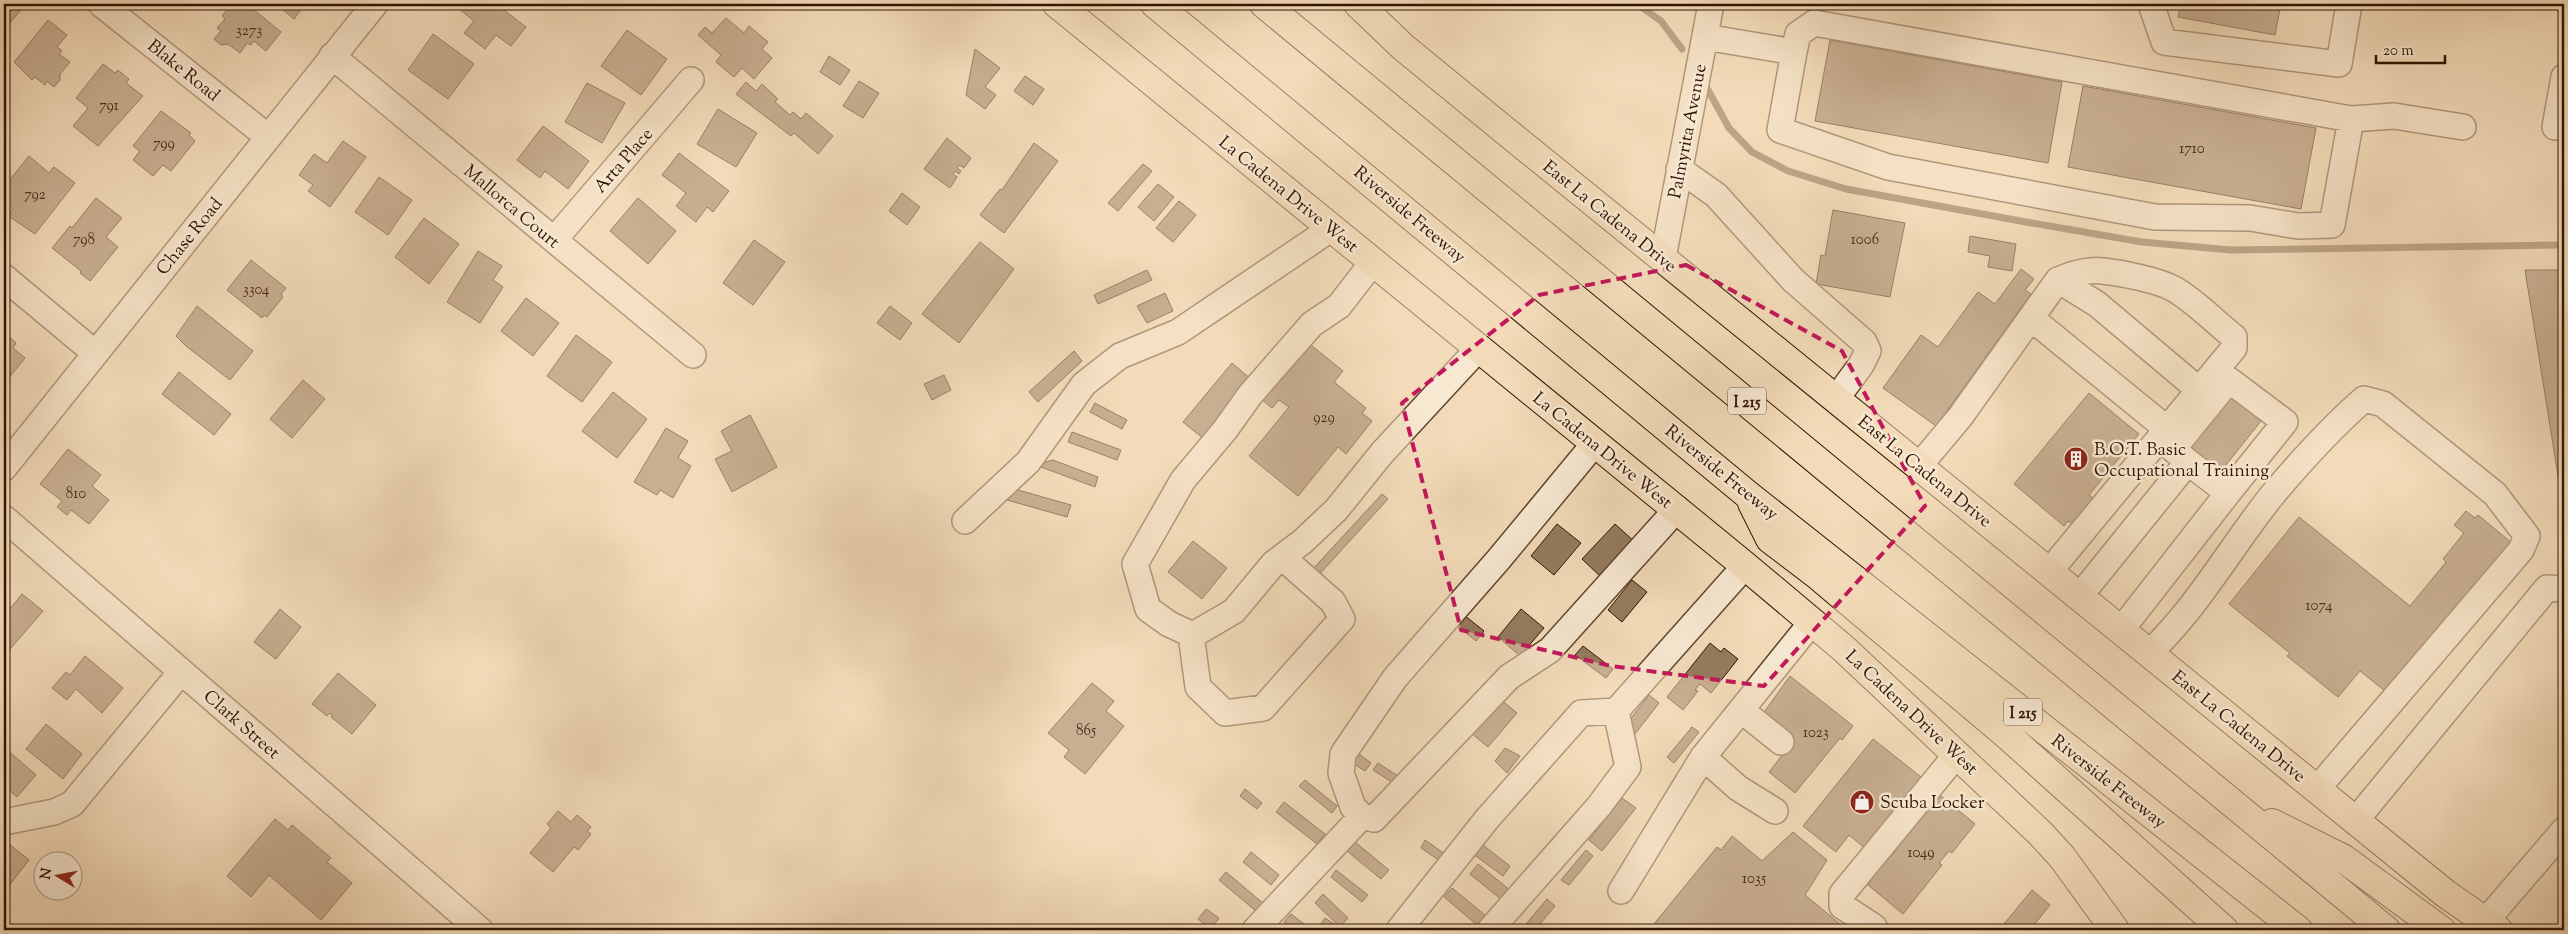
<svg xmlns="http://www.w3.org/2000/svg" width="2568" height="934" font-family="'Sorts Mill Goudy',serif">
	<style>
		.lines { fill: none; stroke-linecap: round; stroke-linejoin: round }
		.stream { stroke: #7d6349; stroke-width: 7 }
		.building { fill: #957b60; stroke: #301400 }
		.minor-casing { stroke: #61462e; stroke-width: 28 }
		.major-casing { stroke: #301400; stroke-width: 30 }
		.highway-casing { stroke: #301400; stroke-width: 30 }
		.minor { stroke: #f7e8d2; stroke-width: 25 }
		.major { stroke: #f3dbb9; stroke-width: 28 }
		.highway { stroke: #f3dbb9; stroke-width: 28 }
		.marked { fill: none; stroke: #c2185b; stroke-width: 4; stroke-dasharray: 10 6; stroke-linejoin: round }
		.labels { text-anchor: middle; stroke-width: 5; stroke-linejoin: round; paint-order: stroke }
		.number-label { font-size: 15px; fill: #492e18 }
		.shield { fill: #f7e8d2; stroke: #6c543f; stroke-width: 1 }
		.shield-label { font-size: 16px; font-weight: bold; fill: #301400 }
		.street-label { font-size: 18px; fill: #301400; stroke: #f7e8d2 }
		.poi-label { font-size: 18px; fill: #301400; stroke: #f7e8d2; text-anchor: start }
	</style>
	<rect width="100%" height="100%" fill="#f3dbb9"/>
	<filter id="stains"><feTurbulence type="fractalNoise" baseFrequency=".004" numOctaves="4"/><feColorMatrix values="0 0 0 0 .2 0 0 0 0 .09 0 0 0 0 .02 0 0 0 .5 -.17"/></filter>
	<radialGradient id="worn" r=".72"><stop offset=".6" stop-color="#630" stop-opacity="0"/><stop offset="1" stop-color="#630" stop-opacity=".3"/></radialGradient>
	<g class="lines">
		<!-- stream -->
		<path class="stream" d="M1637,4L1661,21L1682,49
			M1708,90L1729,128L1752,152L1788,171L1846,189L2026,222L2142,242L2231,250L2564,245"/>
	</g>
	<!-- building -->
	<path class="building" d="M4,4H26L4,30Z
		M232,4H247L281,32L266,51L254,41L251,45L247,43L240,53L228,44L221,45L214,39L221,31L217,28L225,19L222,16Z
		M276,4H311L307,10L303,7L294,19Z
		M453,4H496L526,27L511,46L496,35L485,49L464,33L474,21Z
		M2181,4H2281L2275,35L2178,17Z
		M726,18L744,33L749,26L768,42L762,49L772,58L754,79L742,68L734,77L716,62L721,55L698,35L705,27L712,33Z
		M48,20L67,35L57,47L62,51L59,54L70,62L60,74V80L54,87L47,81L45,85L35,77L32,80L14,62Z
		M627,30L667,59L641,95L601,66Z
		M433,34L474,64L448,99L408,70Z
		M1830,40L2062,82L2048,163L1815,121Z
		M975,49L1000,68L985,87L996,95L985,109L966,95Z
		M829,56L850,70L840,85L820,72Z
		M103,64L115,73L118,70L129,79L126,83L143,96L98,146L73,126L88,108L76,98Z
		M1025,76L1044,89L1033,105L1014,91Z
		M859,81L879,93L863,118L843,106Z
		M746,82L756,91L762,84L778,99L775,102L790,115L793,112L801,119L806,113L833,136L818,154L794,133L791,136L736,94Z
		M587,83L625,103L602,143L565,122Z
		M2083,86L2316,128L2301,209L2068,167Z
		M718,109L757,133L736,167L697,144Z
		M161,111L191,133L189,135L195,141L171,171L163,165L153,176L133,160L140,151L133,146Z
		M543,126L589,161L568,189L545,171L540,178L517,160Z
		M947,138L971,158L964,168L959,165L957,168L961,171L959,174L955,171L953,174L957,177L950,188L924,169Z
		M343,141L366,157L330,207L308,191L313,185L299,175L314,154L327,163Z
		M1034,143L1058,161L1004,233L980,215L1000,189L1002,190Z
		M679,153L729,191L713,212L707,207L696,222L676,206L686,193L662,175Z
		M29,156L49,173L54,167L75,183L35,234L7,215L13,208L4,201V187Z
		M1143,164L1152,171L1118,211L1108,203Z
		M379,177L412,200L388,235L355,212Z
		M1158,184L1174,197L1154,221L1138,207Z
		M902,193L920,207L907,225L889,211Z
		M96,198L122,218L106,237L118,247L90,281L80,273L81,271L52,248L70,226L72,228Z
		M638,198L676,231L648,264L610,231Z
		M1179,201L1196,215L1173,242L1156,228Z
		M1833,210L1905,223L1890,297L1816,284L1821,255L1825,256Z
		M424,218L459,244L429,284L395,257Z
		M1970,236L2016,244L2012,271L1988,267L1990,256L1968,252Z
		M754,240L785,262L753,305L723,283Z
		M980,242L1014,269L959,343L922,314Z
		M478,251L502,266L493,280L503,287L480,323L447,302Z
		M251,260L286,288L281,294L283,297L267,317L264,315L262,318L227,290Z
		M2021,269L2034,279L2025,290L2031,294L1936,426L1883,388L1921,335L1938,347L1978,292L1995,304Z
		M1147,270L1152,280L1098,304L1094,295Z
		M2525,270H2564V280L2559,281L2564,318V513Z
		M1165,293L1173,311L1147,323L1137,306Z
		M526,298L559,323L533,356L501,331Z
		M197,306L253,351L230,380L186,346L176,336Z
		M890,306L912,323L900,340L877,323Z
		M7,335L16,343L13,348L25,358L4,384V339Z
		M576,335L612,362L582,402L547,376Z
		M1306,341L1343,371L1334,382L1366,408L1362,413L1372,421L1346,454L1338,447L1298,496L1249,456L1289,407L1279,400L1272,408L1260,398Z
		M1074,351L1082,361L1038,402L1029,392Z
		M1232,363L1253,381L1204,439L1183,422Z
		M179,372L231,414L214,435L162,394Z
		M944,375L951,390L932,400L924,384Z
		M303,380L325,399L292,438L270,419Z
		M613,392L647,419L617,458L582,431Z
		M2089,393L2139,434L2089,495L2094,499L2073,525L2068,521L2064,526L2014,484Z
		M2228,394L2261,421L2218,475L2181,448Z
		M1095,403L1127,420L1122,429L1090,412Z
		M750,415L777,467L732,492L715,459L732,451L721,431Z
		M666,428L688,441L678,458L691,466L673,498L660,490L657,495L634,482Z
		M1072,432L1121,450L1117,460L1068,442Z
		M68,449L101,475L92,486L109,500L89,524L71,510L67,515L57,507L62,501L40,484Z
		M1053,460L1098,477L1095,487L1041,467L1042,463Z
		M1011,488L1071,505L1067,517L1007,500Z
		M1382,494L1388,499L1317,577L1311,571Z
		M2466,511L2475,518L2478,515L2513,544L2390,695L2360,671L2338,697L2287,656L2290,653L2229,604L2299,517L2410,606L2446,562L2443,559L2464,533L2454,525Z
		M1557,524L1581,543L1554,575L1531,556Z
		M1615,524L1635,542L1602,578L1582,559Z
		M1193,541L1227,568L1202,599L1168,572Z
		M1632,580L1647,592L1622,622L1608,610Z
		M22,594L43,611L5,655L4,616Z
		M280,609L301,627L276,659L254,642Z
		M1521,609L1544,628L1520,656L1498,637Z
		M1464,615L1484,631L1476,641L1456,625Z
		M1710,643L1721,652L1724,648L1738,659L1711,693L1700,684L1695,690L1698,691L1683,710L1667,697Z
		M1583,646L1613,669L1606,678L1575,655Z
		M85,656L123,688L102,713L76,689L67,700L52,688L66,672L70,675Z
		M338,673L376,705L352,734L331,717L332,715L330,713L327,716L312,704Z
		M1790,676L1853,726L1842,740L1840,738L1795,793L1769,772L1794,740L1762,715Z
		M1092,683L1114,701L1106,711L1124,726L1085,774L1064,757L1069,750L1048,733Z
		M1649,695L1659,703L1635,734L1625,726Z
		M1500,699L1517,713L1488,747L1470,732Z
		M46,724L82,754L63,779L26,749Z
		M1692,727L1699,732L1674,763L1667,757Z
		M1873,739L1921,777L1865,848L1849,835L1836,852L1803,826Z
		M4,747L36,775L17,797L4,786Z
		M1505,748L1520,756L1507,773L1495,761Z
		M1358,753L1371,763L1365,771L1351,762Z
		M1378,763L1398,776L1393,783L1373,770Z
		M1305,780L1337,806L1332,813L1299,786Z
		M1245,789L1262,803L1257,809L1240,796Z
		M1935,791L1975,824L1952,853L1949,851L1939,863L1942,865L1903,914L1868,885L1878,867L1894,853Z
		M1622,798L1636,808L1602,851L1589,840Z
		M1284,802L1325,834L1317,844L1276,812Z
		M558,811L571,822L577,815L591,827L587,831L591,834L578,850L574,847L553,872L530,853L551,828L547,824Z
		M275,819L288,830L292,825L331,858L327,862L352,883L321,920L269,875L251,897L227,876Z
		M1793,832L1827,860L1805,895L1846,929L1845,930H1649L1717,847L1721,850L1732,836L1762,861Z
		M4,840L29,860L4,892Z
		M1425,840L1445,854L1440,861L1421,848Z
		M1355,842L1389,870L1381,879L1347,851Z
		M1480,843L1510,866L1503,876L1472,853Z
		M1586,850L1593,856L1569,885L1561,880Z
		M1251,852L1279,875L1271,885L1243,862Z
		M1478,864L1511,891L1503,901L1470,874Z
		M1336,870L1368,895L1362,902L1331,877Z
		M1226,872L1264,904L1257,912L1219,880Z
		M1452,888L1485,915L1477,925L1444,897Z
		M2032,890L2050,905L2030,930H1999Z
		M1323,894L1348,918L1340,927L1315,903Z
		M1547,899L1555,906L1535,930H1521Z
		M1206,909L1219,918L1211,929L1198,919Z
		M1291,914L1312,930H1295L1284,922Z
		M1325,918L1334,924L1329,930L1321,924Z"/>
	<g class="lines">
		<defs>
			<path id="minor" d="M101,4L268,137
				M2151,4L2164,42L2339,64L2349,4
				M1705,37L1794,52L1780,130L1888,167L2155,217L2250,218L2298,226L2332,225L2351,119L1814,23L1798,34L1794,52
				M332,56L693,355
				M2351,119L2394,116L2463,127
				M2555,127L2564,77
				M1679,169L1716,195L1793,280L1864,342L1868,351L1861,365L1836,399
				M554,240L691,80
				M1663,258L1711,4
				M1373,262L1339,306L1312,324L1250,395L1225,430L1183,480L1135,564L1148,609L1169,624L1193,635L1234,611L1274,563L1302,542L1336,510L1382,453L1479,348
				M4,277L95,353
				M2058,280L2097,304L2199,390
				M2031,318L2167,429
				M2188,462L2173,449L2229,380L2285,422L2228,493
				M1919,466L1960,417L2058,280C2072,274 2087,269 2103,271C2121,273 2158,280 2174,289C2195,301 2215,322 2234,337V348L2049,572
				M4,468L375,4
				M4,518L480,930
				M965,521L1028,462L1084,384L1120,356L1178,332L1332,228
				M2079,597L2188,462L2228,493L2121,630
				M1191,634L1198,687L1225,713L1263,708L1342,619L1333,602L1282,557
				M2149,653C2199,606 2231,546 2274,493C2301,461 2332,427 2364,399L2383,404L2495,494L2527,536L2521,550L2317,789
				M1741,710L1781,742
				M1775,811L1738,788L1703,757L1812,622
				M1362,816L1353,807L1341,773L1343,754L1395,678L1499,559L1595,443
				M2356,820L2547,588L2564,589
				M4,822L54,812L72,804L181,672
				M1621,891L1703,757
				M2485,922L2564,830
				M1255,930L1362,816L1374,819L1509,677L1550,650L1677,509
				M1399,930L1487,819L1581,713L1616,711L1745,566
				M1490,930L1599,806L1628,767L1616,711
				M1874,930V927L1842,906V894L1957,754"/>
			<path id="major" d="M1057,4L1743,564L1843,648L2040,833L2062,857L2115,930
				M1358,4L1403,47L1503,129L2446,894L2498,930"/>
			<path id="highway" d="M1155,4L1748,495L2298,930
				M1264,4L2386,930
				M1752,503L1770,539L1816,574L2007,735L2224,930
				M2272,823L2344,859L2441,930"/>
		</defs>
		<!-- minor casing -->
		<use href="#minor" class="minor-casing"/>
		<!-- major casing -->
		<use href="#major" class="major-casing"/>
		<!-- highway casing -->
		<use href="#highway" class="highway-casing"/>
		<!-- minor -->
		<use href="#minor" class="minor"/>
		<!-- major -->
		<use href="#major" class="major"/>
		<!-- highway -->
		<use href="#highway" class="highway"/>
	</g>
	<!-- marked area -->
	<path d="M0 0H2568V934H0ZM1686,265L1842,351L1925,506L1764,686L1611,666L1461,630L1402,403L1539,295Z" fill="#f3dbb9" fill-opacity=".55" fill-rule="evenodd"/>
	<path class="marked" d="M1686,265L1842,351L1925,506L1764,686L1611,666L1461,630L1402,403L1539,295Z"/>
	<!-- icons -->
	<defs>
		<symbol id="building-disc" viewBox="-11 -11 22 22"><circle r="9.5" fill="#8f2418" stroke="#f7e8d2"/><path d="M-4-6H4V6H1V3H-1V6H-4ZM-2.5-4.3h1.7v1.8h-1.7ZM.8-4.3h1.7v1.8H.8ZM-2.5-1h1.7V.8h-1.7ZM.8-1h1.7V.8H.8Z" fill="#fff"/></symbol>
		<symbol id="shop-disc" viewBox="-11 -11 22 22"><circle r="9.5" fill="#8f2418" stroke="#f7e8d2"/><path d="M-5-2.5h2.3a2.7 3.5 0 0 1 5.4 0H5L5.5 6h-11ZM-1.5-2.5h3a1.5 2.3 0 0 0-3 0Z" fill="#fff"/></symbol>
	</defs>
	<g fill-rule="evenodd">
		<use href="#building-disc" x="2062" y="445" width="28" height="28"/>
		<use href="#shop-disc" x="1848" y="788" width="28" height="28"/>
	</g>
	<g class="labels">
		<!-- number labels -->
		<g class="number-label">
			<text x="249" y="35">3273</text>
			<text x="109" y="110">791</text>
			<text x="164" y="148">799</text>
			<text x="2192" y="153">1710</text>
			<text x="35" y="199">792</text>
			<text x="84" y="244">798</text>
			<text x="1865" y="244">1006</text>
			<text x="256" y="294">3304</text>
			<text x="1324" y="422">929</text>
			<text x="76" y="498">810</text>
			<text x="2319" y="610">1074</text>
			<text x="1086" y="735">865</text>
			<text x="1816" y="737">1023</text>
			<text x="1921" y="857">1049</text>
			<text x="1754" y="883">1035</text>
		</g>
		<!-- shield labels -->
		<g class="shield">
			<rect x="1728" y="387.5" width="38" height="27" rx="4"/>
			<rect x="2004" y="698.5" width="38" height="27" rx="4"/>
		</g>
		<g class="shield-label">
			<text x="1747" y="407">I 215</text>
			<text x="2023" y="718">I 215</text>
		</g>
		<!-- street labels -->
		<g class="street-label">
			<text transform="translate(184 70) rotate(39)" y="6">Blake Road</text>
			<text transform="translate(1687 131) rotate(-79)" y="6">Palmyrita Avenue</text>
			<text transform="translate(623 160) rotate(-49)" y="6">Arta Place</text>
			<text transform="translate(1289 194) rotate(39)" y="6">La Cadena Drive West</text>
			<text transform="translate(512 206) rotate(40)" y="6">Mallorca Court</text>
			<text transform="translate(1410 214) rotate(40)" y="6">Riverside Freeway</text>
			<text transform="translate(1610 216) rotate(39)" y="6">East La Cadena Drive</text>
			<text transform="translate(189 236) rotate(-51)" y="6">Chase Road</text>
			<text transform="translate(1603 450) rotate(39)" y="6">La Cadena Drive West</text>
			<text transform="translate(1925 471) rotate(39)" y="6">East La Cadena Drive</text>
			<text transform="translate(1722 472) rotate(39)" y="6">Riverside Freeway</text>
			<text transform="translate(1912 712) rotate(43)" y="6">La Cadena Drive West</text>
			<text transform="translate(242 724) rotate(41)" y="6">Clark Street</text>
			<text transform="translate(2239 726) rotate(39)" y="6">East La Cadena Drive</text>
			<text transform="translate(2109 781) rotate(38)" y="6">Riverside Freeway</text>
		</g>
		<!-- poi labels -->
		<g class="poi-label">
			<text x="2094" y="455">B.O.T. Basic<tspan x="2094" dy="21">Occupational Training</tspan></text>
			<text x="1880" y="808">Scuba Locker</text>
		</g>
	</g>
	<!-- margin -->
	<rect width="2568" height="934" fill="none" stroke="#f3dbb9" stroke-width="20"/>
	<rect x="5" y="5" width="2558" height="924" fill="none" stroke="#301400" stroke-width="2.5"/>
	<rect x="10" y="10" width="2548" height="914" fill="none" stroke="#301400"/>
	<!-- north arrow -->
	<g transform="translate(58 876) rotate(280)"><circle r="24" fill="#f7e8d2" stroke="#a7937e"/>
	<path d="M0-4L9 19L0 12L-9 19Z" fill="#8f2418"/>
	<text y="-8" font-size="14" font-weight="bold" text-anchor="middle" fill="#301400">N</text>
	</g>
	<!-- scale -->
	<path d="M2376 55v8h69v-8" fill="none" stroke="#301400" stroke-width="2.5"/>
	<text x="2383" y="55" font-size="15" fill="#301400" stroke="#f7e8d2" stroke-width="4" paint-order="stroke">20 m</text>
	<rect width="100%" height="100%" filter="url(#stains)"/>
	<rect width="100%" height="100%" fill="url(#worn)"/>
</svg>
